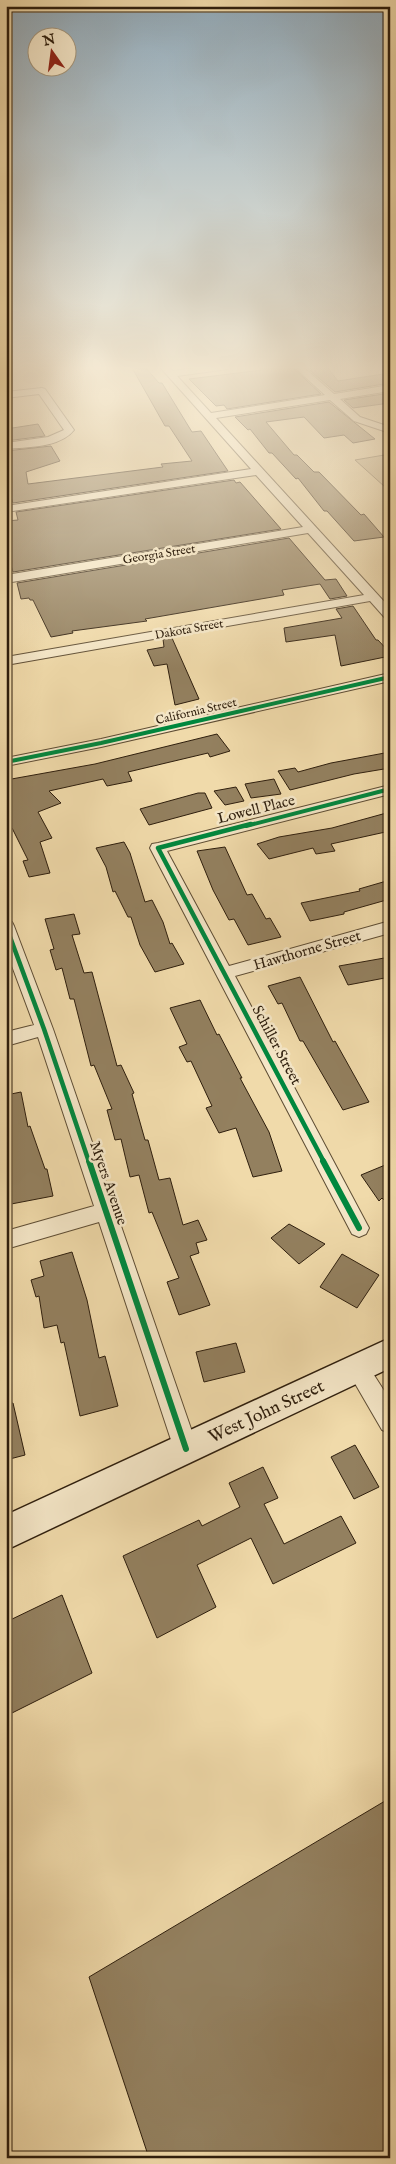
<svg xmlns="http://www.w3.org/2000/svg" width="396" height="2164" font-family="'IM FELL English',serif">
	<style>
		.green { fill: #cfba8f; stroke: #7e6c4e }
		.building { fill: #93805f; stroke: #2e1e0d }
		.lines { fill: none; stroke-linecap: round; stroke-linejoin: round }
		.street-casing { stroke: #5e4d34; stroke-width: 2 }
		.secondary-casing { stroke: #2e1e0d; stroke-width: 3 }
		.street { fill: #f5e7c8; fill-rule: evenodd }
		.secondary { fill: #f5e7c8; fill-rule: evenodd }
		.cycleway-far2-casing { stroke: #f5e7c8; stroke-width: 6 }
		.cycleway-far1-casing { stroke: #f5e7c8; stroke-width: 8 }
		.cycleway-casing { stroke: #f5e7c8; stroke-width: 9 }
		.cycleway-far2 { stroke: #00873e; stroke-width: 4 }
		.cycleway-far1 { stroke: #00873e; stroke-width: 4.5 }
		.cycleway { stroke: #00873e; stroke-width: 6 }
		.labels { text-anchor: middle; stroke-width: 5; stroke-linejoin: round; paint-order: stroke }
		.far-street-label { font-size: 12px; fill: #2e1e0d; stroke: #f5e7c8 }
		.street-label { font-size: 15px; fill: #2e1e0d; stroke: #f5e7c8 }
		.near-street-label { font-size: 18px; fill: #2e1e0d; stroke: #f5e7c8 }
	</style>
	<rect width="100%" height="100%" fill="#f0daaa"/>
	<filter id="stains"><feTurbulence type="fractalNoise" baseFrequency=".004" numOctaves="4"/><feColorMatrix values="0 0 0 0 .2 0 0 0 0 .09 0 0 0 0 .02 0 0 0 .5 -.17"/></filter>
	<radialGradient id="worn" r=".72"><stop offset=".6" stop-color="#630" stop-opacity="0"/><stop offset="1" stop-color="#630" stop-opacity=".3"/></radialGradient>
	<!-- green -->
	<path class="green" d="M390,454V488L385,487L355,460Z"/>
	<!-- building -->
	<path class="building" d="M131,366H144L159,383H162L192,432L201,431L228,471L13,503L6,483V451L51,446L60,461L26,472L28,484L163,467L161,464L192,461L169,426H165Z
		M256,366H291L321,394L227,409L224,405L216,406L189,379L262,370Z
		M305,366H326L338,381L390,373V383L335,392Z
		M390,393V403L353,408L344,400Z
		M329,402L375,439L353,443L344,435L324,438L304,417L266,422L294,455H297L314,472H319L361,515L364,514L384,537L354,541L327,511H324L298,478L296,479L272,453H269L250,429L248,430L235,417Z
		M38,424L45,436L6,441V429Z
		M234,480L236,483L240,482L281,529L13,572L6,548V521L18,520L16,512Z
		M289,538L325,580L336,579L347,596L330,599L320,584L282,590L284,595L145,619L147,621L72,631L73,633L51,637L33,600H30L29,598L21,599L17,583Z
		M353,606L376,640H378L390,653V656L341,666L335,635L286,642L284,628L342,618L336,609Z
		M172,638L199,699L175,705L167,664L154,666L147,650L164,647L163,639Z
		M217,734L230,751L210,757L208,753L128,772L132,781L107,786L103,779L49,791L61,803L38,812L52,838L40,842L50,873L29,877L23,861L28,860L12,828L6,829V780L95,764Z
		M390,752V768L354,774L290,790L278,771L295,768L298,772L331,763Z
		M274,779L281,794L251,798L245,784Z
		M236,787L244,801L225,805L214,791Z
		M198,793H205L212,808L149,825L140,809Z
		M390,812V831L331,844L335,851L316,854L313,848L269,859L257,844L279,837L332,828Z
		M124,842L130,853L145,902L152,900L163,922L170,944L172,943L184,964L155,972L140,945L131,917H128L115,891L113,892L106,867L96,848Z
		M225,847L247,895L252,894L266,919L270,918L281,937L248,945L234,919L229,920L213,890L197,851Z
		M390,880V899L344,912V914L310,921L301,903L360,891L359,889Z
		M74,914L80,934L72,935L84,973L92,972L117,1066L121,1065L134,1093L132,1094L145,1140H148L159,1180L170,1178L183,1225L198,1220L207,1240L196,1243L199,1253L190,1256L210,1305L179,1315L167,1282L179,1278L152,1212L149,1213L139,1175L130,1177L121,1139L115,1140L107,1110L112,1109L94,1065L91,1066L74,999H70L62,968L56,970L50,950L54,949L45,919Z
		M390,957V977L348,985L339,966Z
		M300,977L333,1042L335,1041L369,1102L343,1110L303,1041H300L282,1003L278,1004L268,986Z
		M200,1000L217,1035L219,1034L242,1078H240L269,1132L282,1171L253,1177L236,1128L219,1133L206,1108L212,1106L191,1061L187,1062L179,1047L187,1044L170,1008Z
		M21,1092L28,1127L30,1126L45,1169H47L53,1196L6,1205V1095Z
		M390,1163V1206L382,1198L379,1201L361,1175Z
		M289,1224L325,1244L299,1264L271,1238Z
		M72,1252L87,1300L99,1358L105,1356L118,1406L80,1416L64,1342L61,1343L57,1325L44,1328L39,1296L36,1297L31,1280L44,1276L40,1261Z
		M342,1254L379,1275L357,1308L320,1287Z
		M236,1343L245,1372L204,1382L196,1352Z
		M13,1403L25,1455L6,1460V1404Z
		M355,1445L379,1487L354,1499L331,1457Z
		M263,1467L278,1498L264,1504L284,1544L341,1516L356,1543L273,1584L251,1538L197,1565L216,1607L157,1638L123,1556L199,1520L202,1526L240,1507L229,1483Z
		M62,1595L92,1673L6,1716V1622Z
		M390,1798V2158H149L89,1977Z"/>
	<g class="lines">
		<defs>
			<path id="street" d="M159,366H168L173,371L211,366H232L228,369L177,376L211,413L325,395L293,366H302L334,394L390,385V391L340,399L360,417L390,427V433L354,421L330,400L216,418L390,608V620L386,619L370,601L6,665V657L364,595L308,533L6,583V575L303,527L256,475L6,512V506L251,469Z
				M42,388L45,389L74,430C60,448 27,447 6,449V443L48,437L64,430L39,394L6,398V392Z
				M390,673V681L101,747L6,766V758L101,739Z
				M390,785V794L167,851L229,966L390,921V933L235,976L369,1228L366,1234L359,1237L352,1234L150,848L152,844L158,843Z
				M6,920L12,922L14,926L53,1029L198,1449L194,1457L186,1461L178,1457L174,1449L99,1222L6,1249V1231L94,1206L38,1037L6,1046V1032L34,1025L6,950Z
				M357,1357L365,1361L390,1400V1433L382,1430L346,1368L349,1361Z"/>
			<path id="secondary" d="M390,1338V1368L6,1550V1515Z"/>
		</defs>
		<!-- street casing -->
		<use href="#street" class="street-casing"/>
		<!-- secondary casing -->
		<use href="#secondary" class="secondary-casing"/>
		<!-- street -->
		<use href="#street" class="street"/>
		<!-- secondary -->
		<use href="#secondary" class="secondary"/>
		<defs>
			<path id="cycleway-far2" d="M6,762L101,743L390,677
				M246,826L390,789"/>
			<path id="cycleway-far1" d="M251,824L158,848L324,1162
				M6,926L44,1029L89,1162"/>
			<path id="cycleway" d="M89,1161L186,1449
				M323,1161L359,1228"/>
		</defs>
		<!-- cycleway-far2 casing -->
		<use href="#cycleway-far2" class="cycleway-far2-casing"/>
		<!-- cycleway-far1 casing -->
		<use href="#cycleway-far1" class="cycleway-far1-casing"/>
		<!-- cycleway casing -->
		<use href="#cycleway" class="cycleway-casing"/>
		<!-- cycleway-far2 -->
		<use href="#cycleway-far2" class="cycleway-far2"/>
		<!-- cycleway-far1 -->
		<use href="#cycleway-far1" class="cycleway-far1"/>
		<!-- cycleway -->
		<use href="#cycleway" class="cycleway"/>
	</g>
	<!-- sky -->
	<linearGradient id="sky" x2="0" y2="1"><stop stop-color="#91aaba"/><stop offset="0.55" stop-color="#f8eed9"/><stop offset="1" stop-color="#f8eed9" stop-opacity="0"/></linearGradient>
	<rect width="396" height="669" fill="url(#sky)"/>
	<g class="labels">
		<!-- far-street labels -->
		<g class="far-street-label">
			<text transform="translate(159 554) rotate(-9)" y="4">Georgia Street</text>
			<text transform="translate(189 629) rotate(-10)" y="4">Dakota Street</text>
			<text transform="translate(196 711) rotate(-13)" y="4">California Street</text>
		</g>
		<!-- street labels -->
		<g class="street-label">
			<text transform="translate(256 809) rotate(-14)" y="5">Lowell Place</text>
			<text transform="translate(307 950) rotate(-16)" y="5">Hawthorne Street</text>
			<text transform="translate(277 1045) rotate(62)" y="5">Schiller Street</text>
			<text transform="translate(109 1183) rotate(71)" y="5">Myers Avenue</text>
		</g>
		<!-- near-street labels -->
		<g class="near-street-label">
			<text transform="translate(266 1411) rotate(-25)" y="6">West John Street</text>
		</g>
	</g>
	<!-- margin -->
	<rect width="396" height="2164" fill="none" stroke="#f0daaa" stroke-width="25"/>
	<rect x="8" y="8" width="381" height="2149" fill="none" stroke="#2e1e0d" stroke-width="2.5"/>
	<rect x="12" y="12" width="371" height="2139" fill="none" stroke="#2e1e0d"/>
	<!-- north arrow -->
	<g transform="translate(52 52) rotate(346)"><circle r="24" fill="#f5e7c8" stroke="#a5977d"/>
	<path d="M0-4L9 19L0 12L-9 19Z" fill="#8f2418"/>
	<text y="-8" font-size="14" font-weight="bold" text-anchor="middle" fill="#2e1e0d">N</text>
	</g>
	<rect width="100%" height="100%" filter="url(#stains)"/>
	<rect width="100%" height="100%" fill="url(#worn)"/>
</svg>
